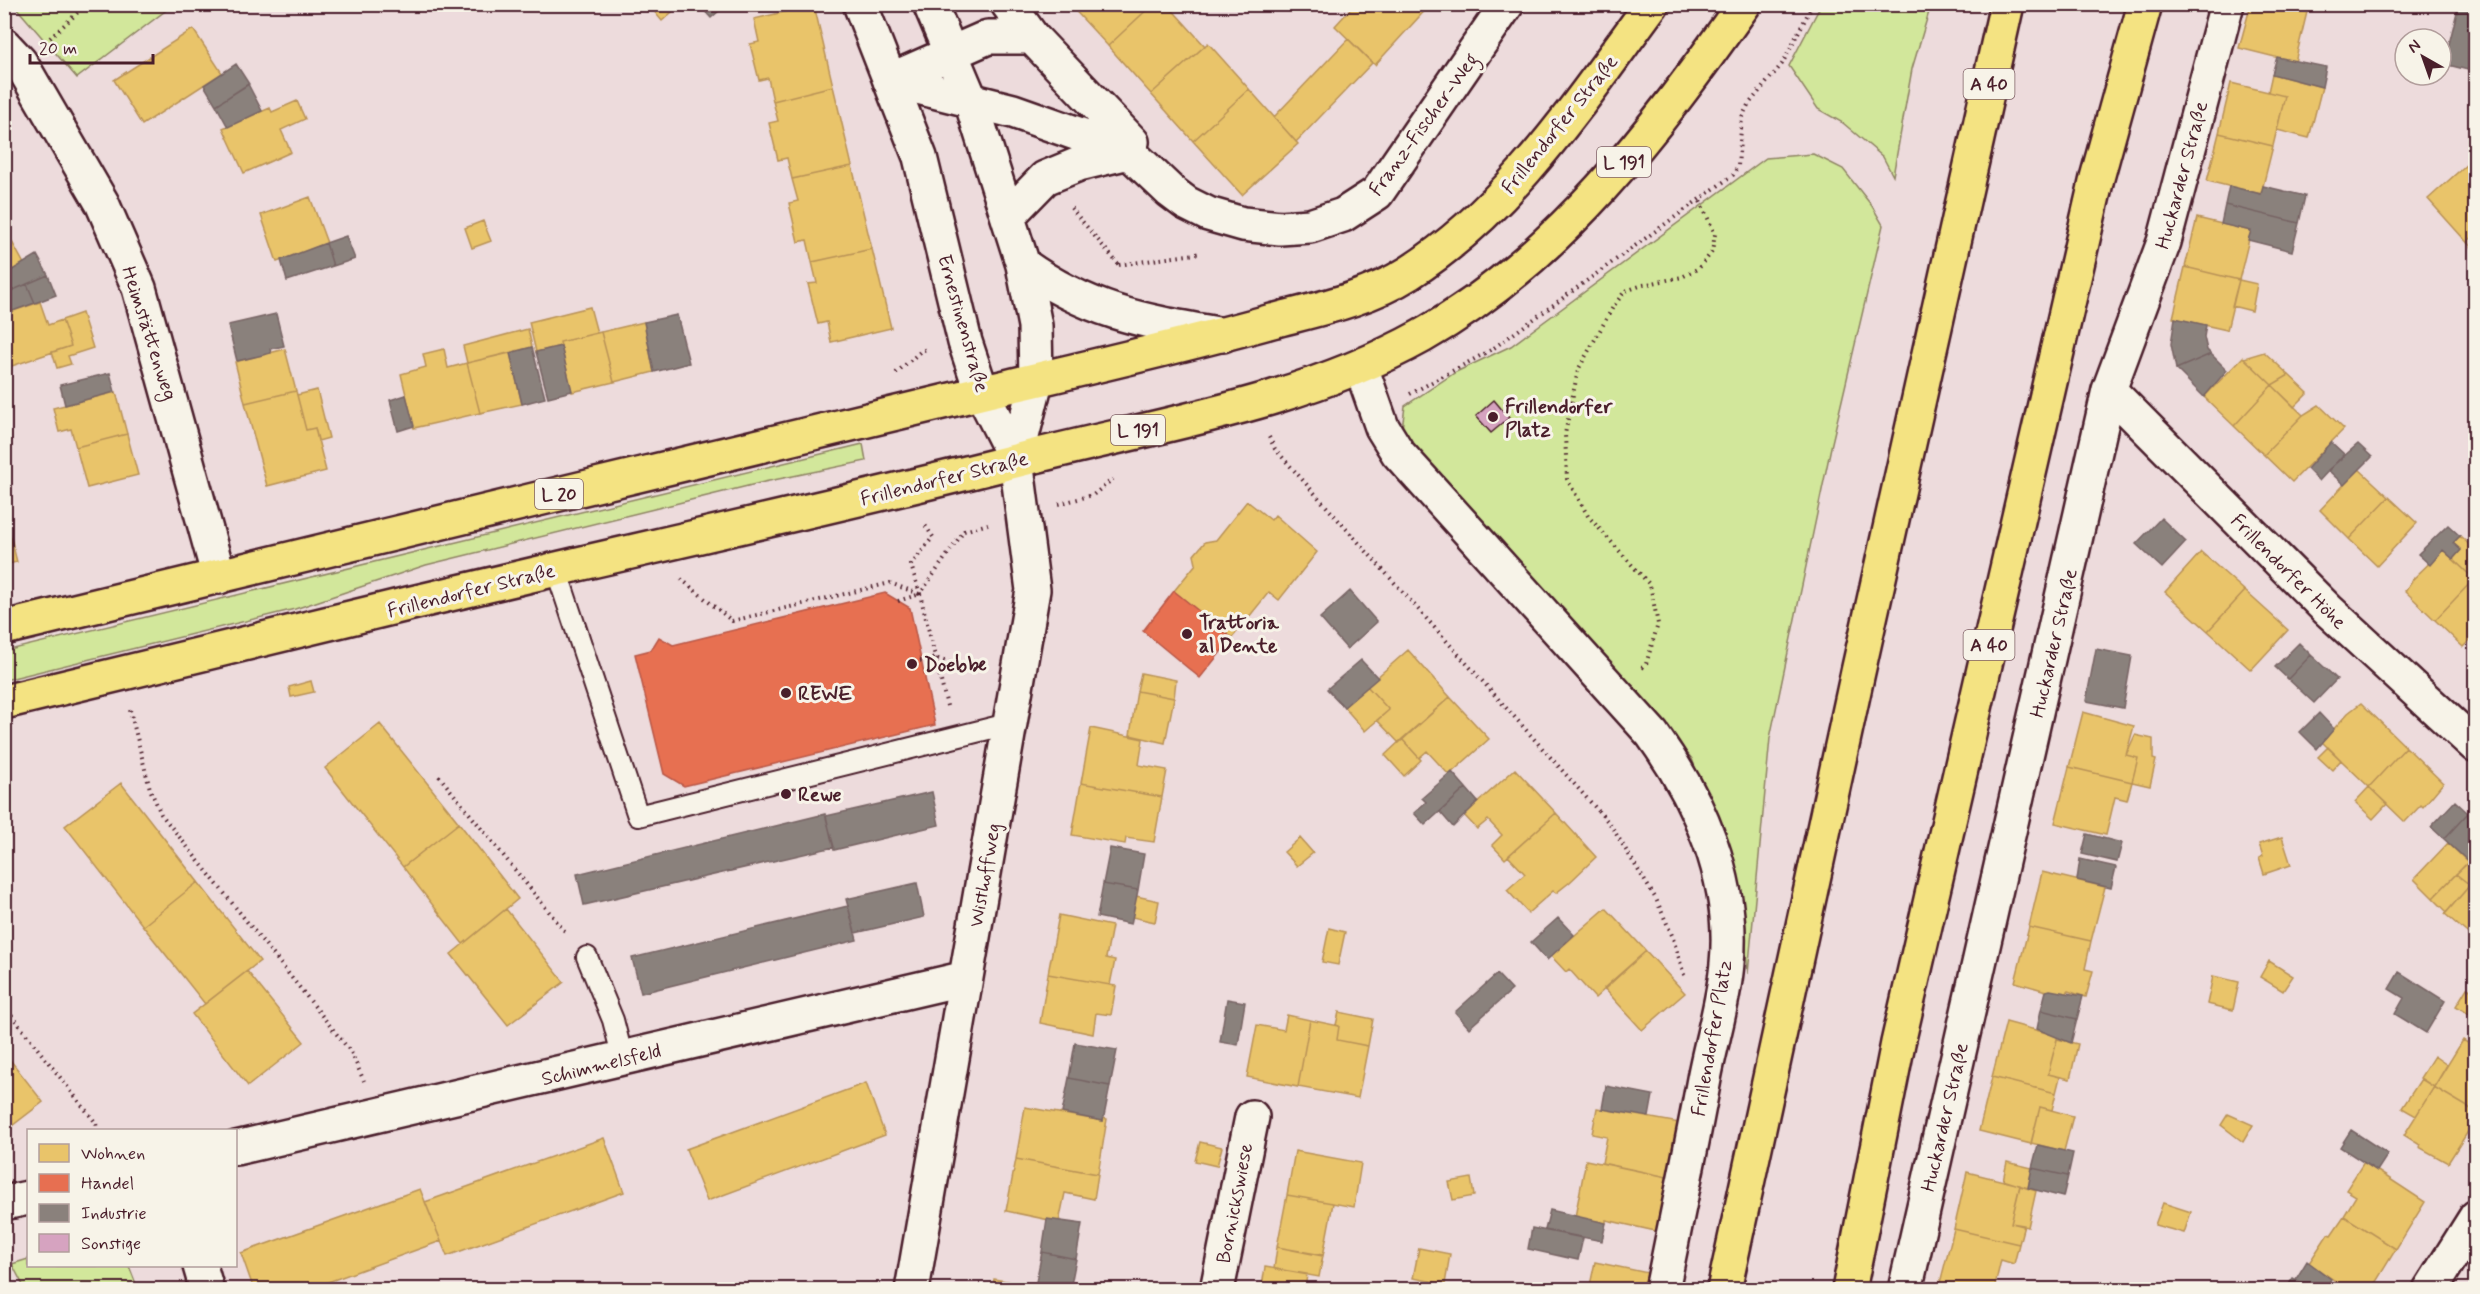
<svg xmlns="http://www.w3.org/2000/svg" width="2480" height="1294" font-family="Mynerve,sans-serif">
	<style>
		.green { fill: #d2e79b; stroke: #8e8363; stroke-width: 1.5 }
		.homes { fill: #e9c46a; stroke: #b99257; stroke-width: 1.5 }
		.shops { fill: #e76f51; stroke: #b85746; stroke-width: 1.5 }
		.industry { fill: #8a817c; stroke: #776464; stroke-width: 1.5 }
		.building { fill: #d6a3c0; stroke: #4a1f2b; stroke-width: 1.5 }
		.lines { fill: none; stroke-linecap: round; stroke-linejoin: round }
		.service-casing { stroke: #4a1f2b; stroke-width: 24 }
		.minor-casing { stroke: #4a1f2b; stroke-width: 38 }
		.secondary-casing { stroke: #4a1f2b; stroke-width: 38 }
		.primary-casing { stroke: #4a1f2b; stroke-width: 38 }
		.motorway-casing { stroke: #4a1f2b; stroke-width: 38 }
		.path { stroke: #4a1f2b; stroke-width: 4; stroke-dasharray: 1.5 4.5; stroke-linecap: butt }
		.service { stroke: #f7f3e8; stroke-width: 20 }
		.minor { stroke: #f7f3e8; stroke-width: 33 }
		.secondary { stroke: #f7f3e8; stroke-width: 33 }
		.primary { stroke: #f4e382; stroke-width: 33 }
		.motorway { stroke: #f4e382; stroke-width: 33 }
		.poi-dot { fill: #4a1f2b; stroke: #f7f3e8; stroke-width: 2 }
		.labels { text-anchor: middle; stroke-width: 6; stroke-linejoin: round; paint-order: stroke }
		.shield { fill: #f7f3e8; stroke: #7e5f64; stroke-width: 1.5 }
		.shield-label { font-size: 18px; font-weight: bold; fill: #4a1f2b }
		.street-label { font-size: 20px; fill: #4a1f2b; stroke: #f7f3e8 }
		.poi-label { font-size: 20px; font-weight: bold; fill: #4a1f2b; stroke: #f7f3e8; text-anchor: start }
	</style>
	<rect width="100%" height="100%" fill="#eddbdc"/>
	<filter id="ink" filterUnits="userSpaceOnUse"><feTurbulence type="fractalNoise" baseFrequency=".0167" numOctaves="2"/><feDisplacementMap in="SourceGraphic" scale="12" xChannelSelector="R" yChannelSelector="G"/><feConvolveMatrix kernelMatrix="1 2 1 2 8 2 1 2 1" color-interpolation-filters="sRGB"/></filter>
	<g filter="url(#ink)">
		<!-- green -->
		<path class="green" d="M14,5H173L77,78Z
			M1821,5H1931L1912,69L1893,176L1883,157L1843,123L1818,109L1789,66Z
			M1813,154L1843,169L1872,206L1883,225L1831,447L1770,738L1748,974L1741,894L1692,759L1614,666L1410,451L1402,429L1405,406L1456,372L1511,346L1766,158Z
			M863,444L866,461L764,482L426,565L295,609L5,680V651Z
			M28,1259V1266H129L138,1289H25L12,1264Z"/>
		<!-- homes -->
		<path class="homes" d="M648,4H681L662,21Z
			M1069,4H1153L1108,46Z
			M1153,4H1167L1205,46L1151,94L1108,46Z
			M1355,4H1428L1429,6L1375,65L1335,26Z
			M2251,4H2277L2307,12L2295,62L2239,48Z
			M2277,4H2310L2307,12Z
			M814,5L833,86L773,101L768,78L759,80L750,44L759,42L754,19Z
			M193,29L222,73L142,125L114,80Z
			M1348,39L1372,63L1296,142L1274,117Z
			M1208,43L1249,89L1193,141L1151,94Z
			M2272,74L2322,87L2309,138L2277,130L2285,96L2268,92Z
			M2231,83L2285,96L2273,146L2219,133Z
			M833,86L852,166L792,179L787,158L778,160L769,123L778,121L773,101Z
			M1249,89L1298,144L1242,195L1193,141Z
			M297,101L305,119L281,130L291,152L244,173L223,128L270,108L272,112Z
			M2219,133L2273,146L2261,194L2207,181Z
			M2476,156V234L2468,241L2472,248L2428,199Z
			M852,166L872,249L812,262L807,240L798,242L789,203L798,201L792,179Z
			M310,197L327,243L277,262L261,215Z
			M2197,218L2251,231L2239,280L2185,267Z
			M483,221L491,241L472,248L465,228Z
			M4,227L24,264L4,275Z
			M872,249L891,328L831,342L827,322L818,324L808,284L817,283L812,262Z
			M2185,267L2239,280L2227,330L2173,318Z
			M2239,280L2257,284L2252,311L2232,306Z
			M40,302L48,325L62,320L71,346L6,368L4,314Z
			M590,307L597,333L560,342L561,346L536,352L529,322Z
			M82,313L93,348L68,356L71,364L57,368L52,352L71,346L62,320Z
			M644,322L654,372L614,382L601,332Z
			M528,329L532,347L467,363L463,346Z
			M601,332L614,382L572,392L560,342Z
			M285,349L296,391L245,403L235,362Z
			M444,349L448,368L467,363L480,413L414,428L401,374L426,367L423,354Z
			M2264,352L2289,375L2272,385L2244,358Z
			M510,353L522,404L480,413L467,363Z
			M2243,357L2272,385L2234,426L2204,397Z
			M2289,375L2308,393L2294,407L2272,385Z
			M2272,385L2303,415L2264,455L2234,426Z
			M317,390L329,438L318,441L315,428L306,430L297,395Z
			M296,391L306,430L315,428L326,471L267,486L245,403Z
			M116,392L127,434L76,447L71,429L59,432L53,408Z
			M2319,405L2344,429L2292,482L2264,455L2303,415Z
			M127,434L138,475L87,488L76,447Z
			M2359,469L2389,497L2349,539L2320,510Z
			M2389,497L2417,523L2377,566L2349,539Z
			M1247,501L1271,520L1275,515L1317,552L1279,600L1269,592L1232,638L1174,591L1196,564L1194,555L1205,542L1216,540Z
			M9,530L17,562L4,565V531Z
			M2460,536L2476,551L2474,579L2453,559L2461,550L2453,543Z
			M2443,550L2474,579L2435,620L2405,591L2413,579Z
			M2201,552L2245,591L2208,631L2165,592Z
			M2474,579L2476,639L2472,638L2463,647L2435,620Z
			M2245,591L2288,630L2251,670L2208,631Z
			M1408,650L1450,697L1399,743L1377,720L1389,710L1367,686Z
			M1141,673L1176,680L1174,698L1137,691Z
			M311,681L314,692L291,697L289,687Z
			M1367,686L1389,710L1365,731L1344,707Z
			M1137,691L1174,698L1165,743L1130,735Z
			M1450,697L1489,739L1449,775L1427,751L1419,758L1402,739Z
			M2361,703L2406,747L2369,787L2322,742L2348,713Z
			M2083,712L2134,726L2126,755L2138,758L2132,782L2069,767Z
			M380,724L459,823L403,867L325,768Z
			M1091,728L1143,739L1139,765L1167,770L1162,797L1081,783Z
			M2135,735L2153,739V759L2156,760L2150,786L2132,782L2138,758L2126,755Z
			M1402,739L1421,760L1404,776L1385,755Z
			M2328,747L2341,760L2332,770L2318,757Z
			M2406,747L2443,783L2423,807L2421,805L2405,822L2369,787Z
			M2069,767L2132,782L2127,800L2115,797L2106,835L2055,823Z
			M1515,769L1556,813L1505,859L1492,845L1502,835L1488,820L1477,829L1464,815Z
			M121,783L198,882L143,926L65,826Z
			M1081,783L1162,797L1154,842L1126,838L1125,844L1072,835Z
			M2369,787L2387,804L2373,819L2355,802Z
			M1556,813L1596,857L1570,882L1556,893L1553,891L1528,913L1507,890L1525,874L1508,856Z
			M459,823L518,899L463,944L403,867Z
			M2282,837L2291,865L2264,874L2259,858L2263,856L2259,844Z
			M1300,838L1313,853L1297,866L1284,852Z
			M2448,843L2468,862L2433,898L2414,879Z
			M2476,856V933L2472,937L2445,914L2470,885L2456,874Z
			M2042,872L2105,887L2091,941L2029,927Z
			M2456,874L2470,885L2447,912L2433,898Z
			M198,882L260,961L205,1004L143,926Z
			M1136,896L1159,901L1155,922L1132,917Z
			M1606,908L1646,951L1595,998L1569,969L1566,972L1551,956Z
			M506,909L564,982L508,1025L451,954Z
			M1059,915L1112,926L1106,958L1115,960L1110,985L1048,974Z
			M2029,927L2091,941L2085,969L2093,971L2086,997L2068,991L2067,994L2046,991L2015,982Z
			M1329,928L1345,932L1338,965L1322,962Z
			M1646,951L1685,993L1642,1030L1604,988Z
			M2269,961L2293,976L2283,991L2260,977Z
			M247,971L304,1042L248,1086L192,1014Z
			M1048,974L1116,986L1111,1015L1096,1013L1093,1034L1040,1023Z
			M2213,976L2239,982L2233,1010L2207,1004Z
			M2467,988L2476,993V1010L2472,1016L2456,1006Z
			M1339,1012L1373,1019L1368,1046L1337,1040L1339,1026L1336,1025Z
			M1287,1015L1310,1020L1298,1087L1247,1077L1257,1025L1284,1030Z
			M1310,1020L1339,1026L1337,1040L1368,1046L1358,1098L1298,1087Z
			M2006,1022L2058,1036L2048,1074L2060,1077L2056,1093L1992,1077Z
			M2057,1039L2078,1044L2070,1079L2048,1074Z
			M2463,1040L2476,1048V1112L2434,1087Z
			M4,1052L43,1102L4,1132Z
			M2434,1056L2447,1065L2434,1087L2420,1078Z
			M1992,1077L2056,1093L2052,1110L2040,1107L2031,1144L1979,1131Z
			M2421,1079L2434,1087L2416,1116L2402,1108Z
			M866,1083L885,1135L707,1201L686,1149Z
			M2434,1087L2476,1112V1119L2448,1163L2419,1147L2420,1145L2404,1135Z
			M1025,1107L1103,1121V1118L1107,1119L1098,1174L1016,1159Z
			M2040,1107L2073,1116L2064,1151L2031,1143Z
			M1597,1108L1685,1124L1672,1178L1602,1163L1607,1137L1592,1134Z
			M2228,1114L2253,1125L2243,1142L2221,1125Z
			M604,1138L624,1192L447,1256L425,1202Z
			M1200,1142L1222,1147L1217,1166L1195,1161Z
			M1295,1151L1361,1163L1354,1207L1287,1195Z
			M1016,1159L1098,1174L1094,1199L1065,1193L1059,1222L1006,1211Z
			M1586,1160L1672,1178L1660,1232L1606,1220V1223L1575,1217Z
			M2007,1162L2032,1168L2028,1188L2003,1180Z
			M2364,1162L2425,1202L2396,1249L2344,1216L2356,1196L2346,1190Z
			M1967,1172L2020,1185L2011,1223L2024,1225L2019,1244L1954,1229Z
			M1471,1178L1474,1196L1453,1200L1449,1182Z
			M2020,1186L2036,1191L2028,1227L2011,1223Z
			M420,1189L441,1241L306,1290H254L241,1253Z
			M1287,1195L1333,1203L1323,1256L1277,1247Z
			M2163,1203L2191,1212L2184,1233L2155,1225Z
			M2344,1216L2396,1249L2371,1290L2347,1289L2309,1263L2328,1234L2331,1235Z
			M1954,1229L2019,1244L2014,1264L2001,1260L1994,1290H1959L1940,1283Z
			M1277,1247L1323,1255L1319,1277L1274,1269Z
			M1419,1248L1450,1254L1445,1284L1413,1278Z
			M1595,1262L1648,1273L1645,1290H1589Z
			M1265,1267L1307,1274L1305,1290L1262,1286Z
			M994,1279L1012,1282L1047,1290H992Z"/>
		<!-- shops -->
		<path class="shops" d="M1174,591L1232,638L1200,678L1143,631Z
			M885,593L910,608L935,725L684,786L664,774L635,654L651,650L659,637L673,645Z"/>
		<!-- industry -->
		<path class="industry" d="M698,4H727L711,18Z
			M2459,4H2476V72L2444,64Z
			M2277,57L2326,67L2322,87L2272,74Z
			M236,64L249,84L216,105L204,85Z
			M248,84L262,111L228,127L216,105Z
			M2229,186L2261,194L2263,186L2305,196L2299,223L2225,205Z
			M2225,205L2299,223L2292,251L2248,240L2251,231L2221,224Z
			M346,236L355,259L333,266L326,243Z
			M326,243L333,266L287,281L281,260Z
			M37,255L48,275L4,294V275Z
			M48,275L56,295L35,303L27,284Z
			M27,284L35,303L4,314V294Z
			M276,314L284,346L270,349L271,353L237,361L228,325Z
			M677,315L689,363L654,372L644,322Z
			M2175,318L2206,325L2204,337L2207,350L2211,354L2176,369L2171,344Z
			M561,346L572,391L548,397L536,352Z
			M532,347L545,398L522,404L510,353Z
			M2211,354L2227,370L2204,397L2176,369Z
			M110,373L115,392L65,405L60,385Z
			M406,395L414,426L398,431L390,400Z
			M2331,442L2344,454L2319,481L2307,469Z
			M2358,444L2372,457L2344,485L2328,470Z
			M2161,518L2186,542L2162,568L2136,544Z
			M2448,525L2460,536L2453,543L2461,550L2453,559L2443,550L2430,565L2418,554Z
			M1350,591L1377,622L1347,649L1320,618Z
			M2299,643L2311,655L2288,679L2275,667Z
			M2096,649L2132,656L2123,708L2086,701Z
			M2311,655L2337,679L2314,703L2288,679Z
			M1361,660L1378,678L1344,707L1327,689Z
			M2319,713L2334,729L2317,749L2300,732Z
			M1452,772L1466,788L1425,825L1414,813L1426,802L1422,798Z
			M1466,788L1478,802L1453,827L1440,812Z
			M932,792L939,825L834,850L826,816Z
			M2455,801L2468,813L2444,839L2431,827Z
			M2468,813L2476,820V856L2470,863L2444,839Z
			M825,814L834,847L584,905L577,874Z
			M2087,834L2122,843L2117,862L2082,854Z
			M1110,848L1144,854L1138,890L1103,884Z
			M2080,859L2116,867L2111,888L2077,880Z
			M917,883L924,917L855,933L846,899Z
			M1103,884L1138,890L1131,924L1097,917Z
			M848,906L857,940L641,993L632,958Z
			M1558,918L1574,935L1547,960L1531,942Z
			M2399,972L2445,1001L2426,1033L2395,1014L2404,998L2389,989Z
			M1497,974L1512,990L1469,1028L1455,1012Z
			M2050,990L2083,996L2077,1019L2041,1010L2046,991Z
			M1227,999L1245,1002L1238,1045L1220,1042Z
			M2041,1010L2077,1019L2071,1043L2037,1029Z
			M1075,1043L1117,1050L1110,1086L1069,1078Z
			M1069,1078L1110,1086L1103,1121L1062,1113Z
			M1606,1086L1653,1095L1649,1117L1602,1109Z
			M2351,1130L2388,1154L2377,1171L2340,1147Z
			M2038,1145L2073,1153L2068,1176L2032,1168Z
			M2032,1168L2068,1176L2063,1197L2028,1188Z
			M1550,1210L1606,1223L1602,1241L1545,1230Z
			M1047,1219L1082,1224L1076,1259L1042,1252Z
			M1532,1228L1583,1238L1578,1260L1528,1249Z
			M1042,1252L1076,1259L1070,1290L1035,1287Z
			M2307,1261L2331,1279L2325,1290H2312L2296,1279Z
			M2293,1278L2312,1290H2285Z"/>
		<!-- building -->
		<path class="building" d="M1494,400L1509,418L1491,433L1476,416Z"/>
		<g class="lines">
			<defs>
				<path id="service" d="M556,569L638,816L1012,723
					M587,957L613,1020L623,1059"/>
				<path id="minor" d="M1008,4L1032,37
					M4,45L20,62L102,203L139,288L219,577
					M890,80L1013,111L1129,152L1170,191L1186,203L1208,214L1243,224L1280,228L1310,226L1343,215L1377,193L1507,4
					M890,80L988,37H1032L1132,142L1129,152
					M1008,216L1045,178L1079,164L1129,152
					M1361,367L1382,427L1398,453L1652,734C1699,799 1735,881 1727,963C1724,1002 1711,1041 1704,1079C1691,1150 1676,1220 1662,1290
					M2109,390L2328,610L2476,746
					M236,1148L966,978
					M4,1203L28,1198
					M200,1266L207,1290
					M912,1290L1033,590L1016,460
					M1217,1290L1252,1117
					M1905,1290L2109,390L2164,242L2227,4
					M2430,1290L2476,1217"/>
				<path id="secondary" d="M860,4L920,157L965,342L982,393L1016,460
					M930,4L971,101L1023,265L1035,326L1036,381L1016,460
					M1023,265C1090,313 1144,321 1223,335"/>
				<path id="primary" d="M4,628C330,550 654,470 980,393C1077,370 1175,348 1272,321C1318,309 1368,299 1409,273C1512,207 1580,101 1652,4
					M4,702C190,657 375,611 561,568C713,533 864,499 1015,461C1151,426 1298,405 1422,336C1557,260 1656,129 1744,4"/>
				<path id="motorway" d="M1724,1290L1858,672L2007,4
					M1849,1290L1898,1043L2018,521L2097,178L2145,4"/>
			</defs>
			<!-- service casing -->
			<use href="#service" class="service-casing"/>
			<!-- minor casing -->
			<use href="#minor" class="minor-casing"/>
			<!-- secondary casing -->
			<use href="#secondary" class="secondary-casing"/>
			<!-- primary casing -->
			<use href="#primary" class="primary-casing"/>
			<!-- motorway casing -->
			<use href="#motorway" class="motorway-casing"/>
			<!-- path -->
			<path class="path" d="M50,38L87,4
				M1071,208L1119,265
				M1119,265L1202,253
				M896,373L921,351L927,349
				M1410,394L1491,350L1733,175L1738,166L1742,117L1748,105L1782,64L1813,4
				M1269,437L1275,449L1610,824L1656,899L1672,935L1685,978
				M1059,504L1093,495L1113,479
				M681,579L732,621L890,583L919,594
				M920,594L911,565L933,537L923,522
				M898,601L920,594
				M920,661L935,658L957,665
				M1642,668L1646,664L1658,624L1650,585L1588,516L1567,479L1565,434L1578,370L1613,307L1625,291L1643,285L1682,277L1699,268L1712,252L1715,234L1700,201
				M947,706L920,594L964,531L988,524
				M130,710L150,789L161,814L351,1052L364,1081
				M439,776L567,934
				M4,1006L96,1123L97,1130"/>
			<!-- service -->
			<use href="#service" class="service"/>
			<!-- minor -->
			<use href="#minor" class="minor"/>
			<!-- secondary -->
			<use href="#secondary" class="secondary"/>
			<!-- primary -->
			<use href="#primary" class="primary"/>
			<!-- motorway -->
			<use href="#motorway" class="motorway"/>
		</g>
	</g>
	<!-- markers -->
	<g class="poi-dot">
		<circle cx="1493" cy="417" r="6"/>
		<circle cx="1187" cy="634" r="6"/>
		<circle cx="912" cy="664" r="6"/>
		<circle cx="786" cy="693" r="6"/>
		<circle cx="786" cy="794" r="6"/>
	</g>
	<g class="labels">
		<!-- shield labels -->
		<g class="shield">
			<rect x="1963.5" y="69" width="51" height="30" rx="4.5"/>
			<rect x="1597" y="147" width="54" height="30" rx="4.5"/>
			<rect x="1111" y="415" width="54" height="30" rx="4.5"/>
			<rect x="535" y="479" width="48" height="30" rx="4.5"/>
			<rect x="1963.5" y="630" width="51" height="30" rx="4.5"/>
		</g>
		<g class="shield-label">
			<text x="1989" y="90">A 40</text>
			<text x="1624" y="168">L 191</text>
			<text x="1138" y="436">L 191</text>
			<text x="559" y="500">L 20</text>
			<text x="1989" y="651">A 40</text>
		</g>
		<!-- street labels -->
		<g class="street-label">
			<text transform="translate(1423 124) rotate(-54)" y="7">Franz-Fischer-Weg</text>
			<text transform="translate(1559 124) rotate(-51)" y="7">Frillendorfer Straße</text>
			<text transform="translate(2181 175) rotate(-75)" y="7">Huckarder Straße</text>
			<text transform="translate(964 323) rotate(74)" y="7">Ernestinenstraße</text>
			<text transform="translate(150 333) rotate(72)" y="7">Heimstättenweg</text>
			<text transform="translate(944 478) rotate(-14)" y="7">Frillendorfer Straße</text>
			<text transform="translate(2289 571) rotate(45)" y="7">Frillendorfer Höhe</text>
			<text transform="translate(471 590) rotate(-14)" y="7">Frillendorfer Straße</text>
			<text transform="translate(2053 643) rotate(-77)" y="7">Huckarder Straße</text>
			<text transform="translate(984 875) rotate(-80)" y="7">Wisthoffweg</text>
			<text transform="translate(1711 1038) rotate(-80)" y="7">Frillendorfer Platz</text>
			<text transform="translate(601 1064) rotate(-14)" y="7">Schimmelsfeld</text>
			<text transform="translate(1944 1117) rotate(-77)" y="7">Huckarder Straße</text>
			<text transform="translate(1234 1203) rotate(-79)" y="7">Bornickswiese</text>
		</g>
		<!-- poi labels -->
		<g class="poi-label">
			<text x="1505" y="413">Frillendorfer<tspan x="1505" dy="23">Platz</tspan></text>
			<text x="1199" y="629">Trattoria<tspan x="1199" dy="23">al Dente</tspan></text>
			<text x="924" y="671">Doebbe</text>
			<text x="798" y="700">REWE</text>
			<text x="798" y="801">Rewe</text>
		</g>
	</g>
	<!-- margin -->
	<rect width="2480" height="1294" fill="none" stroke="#f7f3e8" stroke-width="24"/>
	<rect x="12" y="12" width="2456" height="1270" fill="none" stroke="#4a1f2b" stroke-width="2" filter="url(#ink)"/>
	<!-- legend -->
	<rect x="27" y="1129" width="210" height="138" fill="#f7f3e8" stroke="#b29e9c" stroke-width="1.5"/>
	<rect x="39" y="1144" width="30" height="18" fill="#e9c46a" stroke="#b29e9c" stroke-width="1.5"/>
	<text x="81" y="1159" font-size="18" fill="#4a1f2b">Wohnen</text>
	<rect x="39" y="1174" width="30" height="18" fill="#e76f51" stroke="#b29e9c" stroke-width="1.5"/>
	<text x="81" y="1189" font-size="18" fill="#4a1f2b">Handel</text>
	<rect x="39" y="1204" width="30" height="18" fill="#8a817c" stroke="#b29e9c" stroke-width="1.5"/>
	<text x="81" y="1219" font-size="18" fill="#4a1f2b">Industrie</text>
	<rect x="39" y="1234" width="30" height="18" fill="#d6a3c0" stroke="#b29e9c" stroke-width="1.5"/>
	<text x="81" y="1249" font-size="18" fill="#4a1f2b">Sonstige</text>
	<!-- north arrow -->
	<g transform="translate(2423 57) rotate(320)"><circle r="28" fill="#f7f3e8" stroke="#b29e9c" stroke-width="1.5"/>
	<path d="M0-4.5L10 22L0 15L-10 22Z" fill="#4a1f2b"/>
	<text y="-9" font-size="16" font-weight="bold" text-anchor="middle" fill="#4a1f2b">N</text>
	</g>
	<!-- scale -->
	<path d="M30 54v9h123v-9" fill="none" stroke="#4a1f2b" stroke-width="3"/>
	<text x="39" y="54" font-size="18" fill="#4a1f2b" stroke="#f7f3e8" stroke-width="4.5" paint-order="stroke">20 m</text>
</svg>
